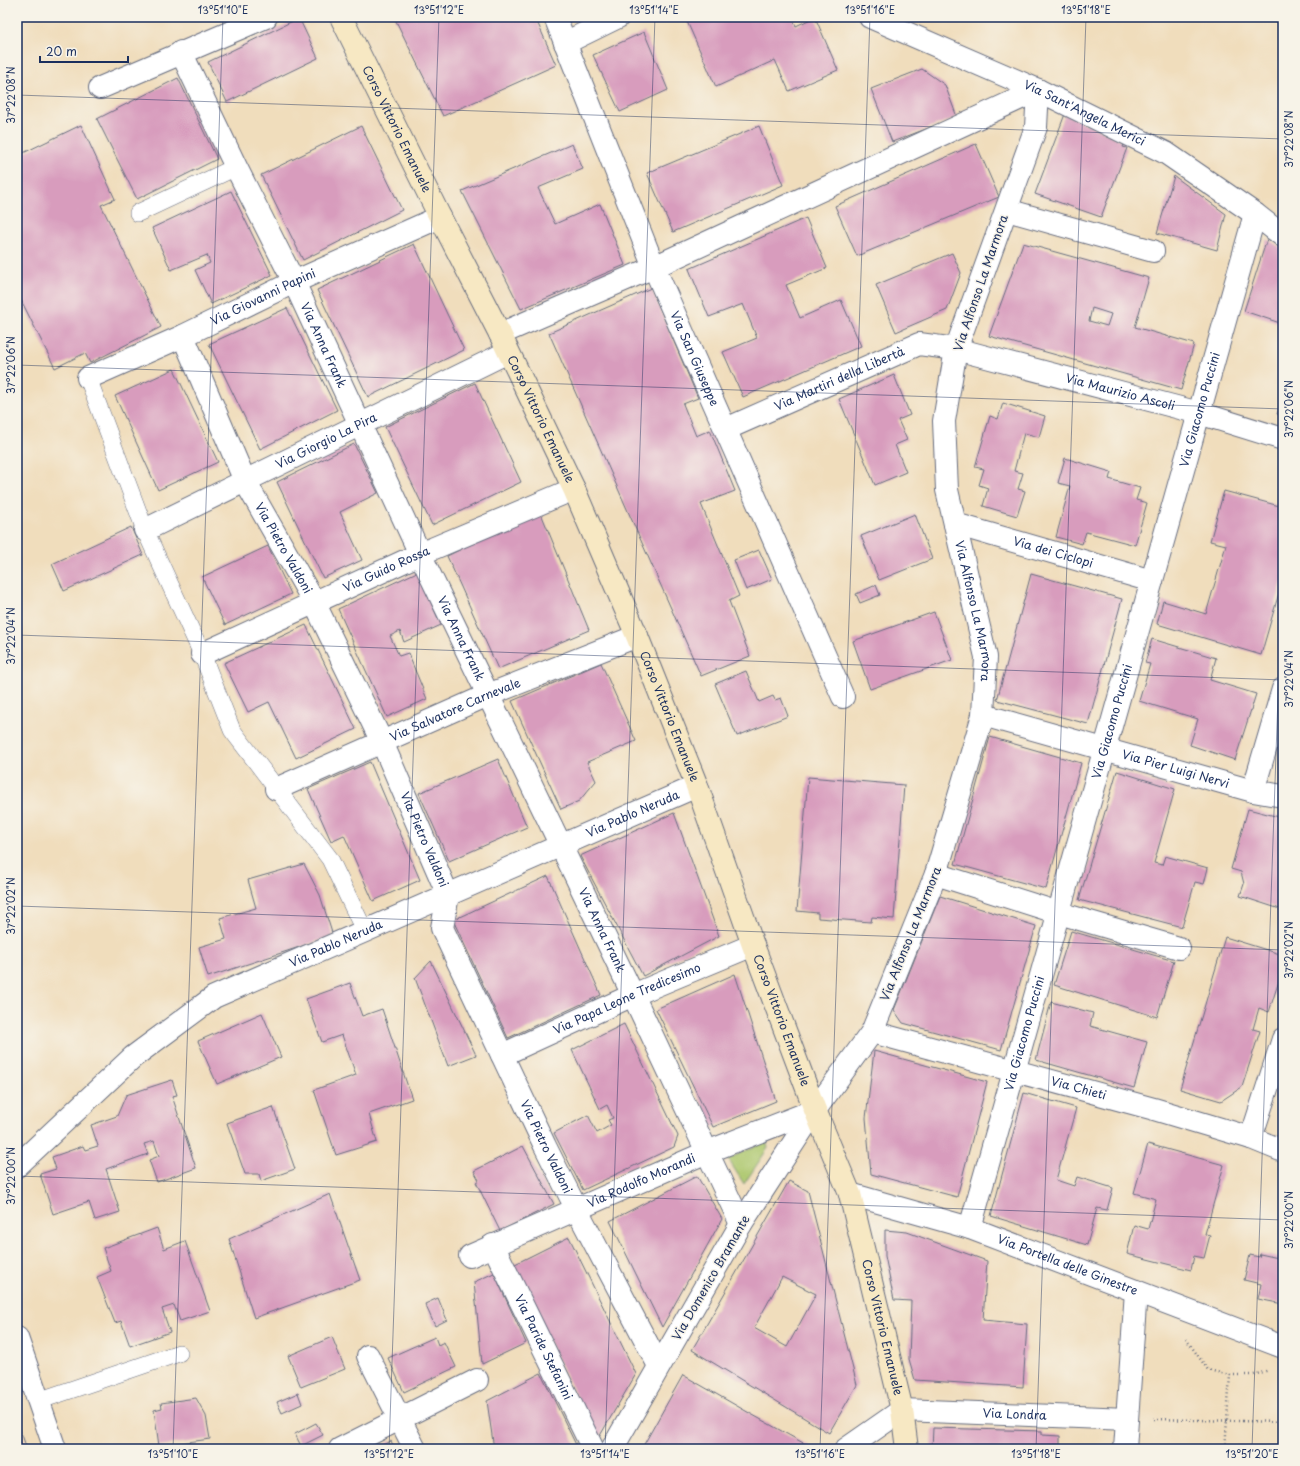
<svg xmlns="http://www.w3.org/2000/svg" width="1300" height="1466" font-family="'Playpen Sans',sans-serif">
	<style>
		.green { fill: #adc86e; stroke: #647c66 }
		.building { fill: #d89cbd; fill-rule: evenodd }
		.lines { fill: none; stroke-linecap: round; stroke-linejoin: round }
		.service-casing { stroke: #666c7f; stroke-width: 18 }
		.minor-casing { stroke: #666c7f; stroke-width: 24 }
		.secondary-casing { stroke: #666c7f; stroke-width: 24 }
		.path { stroke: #666c7f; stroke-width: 2.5; stroke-dasharray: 1 3; stroke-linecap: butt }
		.service { stroke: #fff; stroke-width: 17 }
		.minor { stroke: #fff; stroke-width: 22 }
		.secondary { stroke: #f7e8c3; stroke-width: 22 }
		.ticks { fill: none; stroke: #1b2f5e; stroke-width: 1; stroke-opacity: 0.45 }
		.labels { text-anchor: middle; stroke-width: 3; stroke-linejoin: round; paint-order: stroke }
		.street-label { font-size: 12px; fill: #1b2f5e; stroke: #f7f3e8 }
		.neatline { fill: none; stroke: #1b2f5e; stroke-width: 1.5 }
		.ticks-label { font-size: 10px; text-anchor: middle; fill: #1b2f5e }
	</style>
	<rect width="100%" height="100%" fill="#f7f3e8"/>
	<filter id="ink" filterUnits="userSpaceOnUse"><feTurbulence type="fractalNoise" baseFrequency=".025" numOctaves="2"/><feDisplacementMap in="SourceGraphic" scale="8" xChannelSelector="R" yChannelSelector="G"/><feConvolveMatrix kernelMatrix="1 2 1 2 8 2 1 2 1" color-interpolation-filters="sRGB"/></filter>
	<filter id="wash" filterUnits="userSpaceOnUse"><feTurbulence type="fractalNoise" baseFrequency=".012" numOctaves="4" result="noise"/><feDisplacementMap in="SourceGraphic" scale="16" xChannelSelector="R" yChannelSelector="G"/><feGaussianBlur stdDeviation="0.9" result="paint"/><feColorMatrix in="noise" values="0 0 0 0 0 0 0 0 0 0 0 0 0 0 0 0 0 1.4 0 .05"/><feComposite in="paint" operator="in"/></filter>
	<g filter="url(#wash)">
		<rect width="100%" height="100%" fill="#f0ddbc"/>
		<!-- green -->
		<path class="green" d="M766,1141L768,1148L744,1184L728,1159Z"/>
		<g id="blocks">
			<!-- building -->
			<path class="building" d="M394,17H535L556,65L443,116Z
				M685,17H792L796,26L815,17L838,70L789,91L775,60L716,87Z
				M299,18L318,58L227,102L208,62Z
				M644,32L668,90L620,112L593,55Z
				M922,69L945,85L957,117L892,142L871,89Z
				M178,78L217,159L137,199L97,119Z
				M1065,114L1125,142L1123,147L1127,148L1101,217L1035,194Z
				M81,125L115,199L101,205L161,327L90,363L85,353L55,368L17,292V156Z
				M361,126L402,210L303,260L261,175Z
				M759,126L783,185L673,232L647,173Z
				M572,144L583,169L538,188L555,224L600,204L625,265L521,309L462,191Z
				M976,144L999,197L857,256L835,206Z
				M1174,176L1226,214L1217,250L1157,233Z
				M231,191L272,275L211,304L195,270L210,263L207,255L171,270L152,228Z
				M806,218L827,268L786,285L800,318L841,300L861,346L743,397L723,352L757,338L743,304L709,317L689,269Z
				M1267,239L1283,249V324L1244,311Z
				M1023,243L1149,278L1135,327L1194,344L1181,390L989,336ZM1092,308L1111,314L1107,326L1089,321Z
				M414,244L464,350L368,397L317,290Z
				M952,253L961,273L947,310L896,332L876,285Z
				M651,288L698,398L683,404L696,436L710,430L735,491L701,504L739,596L729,601L750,656L701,676L549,333Z
				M287,308L337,410L260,449L209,344Z
				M174,369L218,462L158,490L115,396Z
				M894,375L910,415L898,420L907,440L895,445L906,472L875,485L839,399Z
				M475,383L521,482L432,525L385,427Z
				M1283,397V416L1277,414Z
				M1003,403L1045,416L1039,437L1024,433L1014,471L1023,473L1018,489L1025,491L1017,516L983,506L988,488L979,485L984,469L975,467L990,416L998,419Z
				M354,444L378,493L340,512L362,560L323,578L277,482Z
				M1065,458L1111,472L1109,479L1140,488L1136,500L1147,503L1135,545L1086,532L1082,544L1056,537L1070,486L1058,483Z
				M1224,491L1283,507V579L1261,655L1157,624L1163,601L1206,614L1226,545L1210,541Z
				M540,511L589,630L498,669L447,556Z
				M915,514L932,559L879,580L861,536Z
				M131,527L143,555L64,591L52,564Z
				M268,546L291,594L225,625L202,577Z
				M759,550L772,579L746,590L734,560Z
				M417,572L441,625L404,642L400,631L390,636L399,656L408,653L427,699L387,717L338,609Z
				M1031,574L1122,599L1088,724L997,700Z
				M876,585L880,595L860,603L856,594Z
				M934,612L952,660L870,689L853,641Z
				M306,625L356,729L296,758L269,702L248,712L224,663Z
				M1152,639L1216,658L1210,680L1256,694L1235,760L1190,745L1198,719L1139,701L1150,664L1145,663Z
				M601,663L636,741L587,762L596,781L579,801L561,809L512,701Z
				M746,671L759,702L773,696L775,700L781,698L788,716L737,736L715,684Z
				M990,737L1081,763L1046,889L955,864Z
				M498,759L527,827L449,861L419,793Z
				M370,762L420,880L373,901L344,835L331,841L308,789Z
				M1117,771L1175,789L1154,863L1162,865L1165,856L1208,868L1204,884L1195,882L1182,927L1079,900Z
				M808,777L904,785L894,919L872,917L871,922L818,918V913L797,911Z
				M1248,809L1283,818V910L1240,896L1244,884L1241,872L1231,869Z
				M674,813L719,936L643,976L580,856Z
				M304,864L320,895L333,936L208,977L199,947L226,939L220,918L256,908L248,880Z
				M548,876L601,995L508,1038L453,920Z
				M940,896L1036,926L1001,1050L903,1023L894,1010Z
				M1071,931L1174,961L1157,1017L1054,985Z
				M1225,937L1283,955V968L1269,1012L1259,1008L1253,1029L1260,1031L1242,1087L1221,1101L1180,1089Z
				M431,961L476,1055L448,1066L415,978Z
				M735,974L776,1101L713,1127L656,1009Z
				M350,983L362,1016L382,1009L412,1099L369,1114L377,1142L336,1155L314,1090L356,1075L342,1035L322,1042L306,999Z
				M1051,1002L1093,1013L1090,1026L1147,1042L1134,1088L1036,1060Z
				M262,1013L281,1057L217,1084L198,1041Z
				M624,1024L678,1136L674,1147L583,1190L554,1133L588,1115L597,1133L611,1125L608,1120L613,1118L607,1105L600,1109L572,1050Z
				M874,1051L987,1082L957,1197L871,1174L866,1118Z
				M172,1080L177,1095L172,1096L196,1168L157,1182L149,1160L159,1156L154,1141L144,1144L148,1154L106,1169L120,1212L95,1220L89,1202L53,1214L40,1174L56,1169L52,1157L83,1146L85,1150L98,1146L91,1125L117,1116L126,1095Z
				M1024,1093L1076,1108L1056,1180L1074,1186L1077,1177L1113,1188L1107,1210L1097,1208L1087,1245L991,1216Z
				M273,1107L295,1169L261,1181L259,1174H245L227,1123Z
				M1148,1144L1224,1165L1205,1234L1210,1235L1204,1258L1194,1256L1191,1270L1127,1254L1134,1225L1148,1229L1156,1199L1134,1193Z
				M523,1146L554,1204L500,1231L476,1182L479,1180L474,1171Z
				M697,1176L722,1219L662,1327L610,1221Z
				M789,1181L808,1191L857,1385L829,1433L692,1350ZM782,1277L816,1294L787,1347L754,1328Z
				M330,1194L360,1280L254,1318L229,1239Z
				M157,1228L164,1249L185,1241L210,1311L180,1321L174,1305L162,1309L170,1332L130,1346L121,1321L115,1323L97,1277L111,1271L103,1248Z
				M885,1230L907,1232L987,1261L983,1320L1027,1324L1023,1387L915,1380L909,1359L911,1301L894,1300L885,1256Z
				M569,1237L636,1374L598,1439L511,1266Z
				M1260,1254L1283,1259V1304L1258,1299L1261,1284L1244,1280L1250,1255L1259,1257Z
				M494,1273L526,1343L482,1364L474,1282Z
				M438,1298L447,1320L435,1326L425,1304Z
				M332,1337L345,1369L301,1387L288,1356Z
				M435,1337L438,1345L444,1342L456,1367L404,1392L388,1358Z
				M541,1373L578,1449H494L487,1401Z
				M683,1375L751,1414L814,1449L642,1448Z
				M298,1393L302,1404L282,1413L277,1402Z
				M196,1398L206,1416L210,1439L159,1446L154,1410L162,1408L161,1403Z
				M17,1421L27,1449H17Z
				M316,1423L323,1435L301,1446L295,1434Z
				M933,1428L1042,1431V1435L1060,1436V1449H932Z
				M391,1441L395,1449H376Z"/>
		</g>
	</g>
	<g filter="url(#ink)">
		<use href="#blocks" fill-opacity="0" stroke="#666c7f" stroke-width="1"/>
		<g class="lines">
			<defs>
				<path id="service" d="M138,213L236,167
					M88,378L145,530L202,654L232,730L330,859L365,932
					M38,1401L179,1353"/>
				<g id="minor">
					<path id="s1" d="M555,17L654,267L843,697"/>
					<path id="s2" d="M870,17L1038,90L1166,153L1255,214L1283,236"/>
					<path d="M565,43L618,17"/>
					<path id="s3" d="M181,52L236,167L294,282L420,554L633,995L741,1224"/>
					<path d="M100,88L266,17"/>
					<path d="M1007,210L1153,251"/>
					<path id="s4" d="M500,334L654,267L1038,90L1036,127L956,349L944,421L947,490L986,657L983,715L936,874L872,1032L815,1110L741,1224L612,1449"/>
					<path id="s5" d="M183,336L245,481L314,602L382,742L448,895L442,928L545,1146L576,1208L659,1366"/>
					<path id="s6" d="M88,378L183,336L294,282L440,217"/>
					<path id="s7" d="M726,429L919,344L956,349L1199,413L1283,439"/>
					<path id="s8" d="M955,524L1152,581"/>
					<path id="s9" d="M145,530L508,352"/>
					<path id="s10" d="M202,654L420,554L574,489"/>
					<path id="s11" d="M983,715L1253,791L1283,796"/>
					<path id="s12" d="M276,789L488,695L637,636"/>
					<path d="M1253,791L1283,689"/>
					<path d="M936,874L1059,913L1179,948"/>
					<path id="s13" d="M872,1032L1154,1109L1251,1138L1283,1151"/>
					<path id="s14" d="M502,1055L633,995L753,945"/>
					<path d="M1251,1138L1283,1039"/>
					<path id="s15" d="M17,1166L133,1057L214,997L697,786"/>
					<path id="s16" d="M850,1194L970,1228L1283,1347"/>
					<path id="s17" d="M970,1228L1255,214"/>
					<path id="s18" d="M493,1245L593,1449"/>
					<path id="s19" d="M470,1256L707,1152L815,1110"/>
					<path d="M17,1338L55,1449"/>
					<path d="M368,1356L415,1449"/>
					<path d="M340,1449L477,1380"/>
					<path id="s20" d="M846,1449L902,1410L1127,1419"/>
					<path d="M1125,1449L1136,1291"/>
				</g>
				<g id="secondary">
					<path id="s21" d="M341,17L440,217L500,334L574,489L637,636L697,786L753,945L815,1110L850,1194L902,1410L907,1449"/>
				</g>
			</defs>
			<!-- service casing -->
			<use href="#service" class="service-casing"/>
			<!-- minor casing -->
			<use href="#minor" class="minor-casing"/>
			<!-- secondary casing -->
			<use href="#secondary" class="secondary-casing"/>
			<!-- path -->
			<path class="path" d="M1186,1339L1208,1370L1230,1375L1225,1449
				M1230,1375H1254L1269,1370
				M1154,1419L1283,1422"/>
			<!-- service -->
			<use href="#service" class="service"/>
			<!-- minor -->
			<use href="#minor" class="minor"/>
			<!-- secondary -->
			<use href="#secondary" class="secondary"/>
		</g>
	</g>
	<!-- ticks -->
	<path class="ticks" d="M17,95L1283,139M17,365L1283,409M17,635L1283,680M17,906L1283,950M17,1176L1283,1220M17,1446L102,1449M173,1449L223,17M389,1449L439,17M605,1449L655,17M820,1449L870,17M1036,1449L1086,17M1252,1449L1283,551"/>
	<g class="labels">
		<!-- street labels -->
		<g class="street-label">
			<text dy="4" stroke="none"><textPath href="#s2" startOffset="235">Via Sant'Angela Merici</textPath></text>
			<text dy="4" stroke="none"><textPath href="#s21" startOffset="125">Corso Vittorio Emanuele</textPath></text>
			<text transform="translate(981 283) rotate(-71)" y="4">Via Alfonso La Marmora</text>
			<text dy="4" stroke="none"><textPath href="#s6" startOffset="193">Via Giovanni Papini</textPath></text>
			<text dy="4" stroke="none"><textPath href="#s3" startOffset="326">Via Anna Frank</textPath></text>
			<text dy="4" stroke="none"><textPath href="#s1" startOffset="369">Via San Giuseppe</textPath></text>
			<text dy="4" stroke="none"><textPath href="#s7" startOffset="124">Via Martiri della Libertà</textPath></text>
			<text dy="4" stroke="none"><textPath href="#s7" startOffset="418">Via Maurizio Ascoli</textPath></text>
			<text dy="4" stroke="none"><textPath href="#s17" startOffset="850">Via Giacomo Puccini</textPath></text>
			<text dy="4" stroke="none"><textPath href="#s21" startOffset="449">Corso Vittorio Emanuele</textPath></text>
			<text dy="4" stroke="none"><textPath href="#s9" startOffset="202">Via Giorgio La Pira</textPath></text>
			<text dy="4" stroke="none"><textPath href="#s5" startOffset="235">Via Pietro Valdoni</textPath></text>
			<text dy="4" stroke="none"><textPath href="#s8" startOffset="102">Via dei Ciclopi</textPath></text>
			<text dy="4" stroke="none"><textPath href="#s10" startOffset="203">Via Guido Rossa</textPath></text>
			<text dy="4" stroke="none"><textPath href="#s4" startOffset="1130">Via Alfonso La Marmora</textPath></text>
			<text dy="4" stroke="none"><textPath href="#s3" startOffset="650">Via Anna Frank</textPath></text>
			<text dy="4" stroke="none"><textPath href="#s12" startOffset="196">Via Salvatore Carnevale</textPath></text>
			<text dy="4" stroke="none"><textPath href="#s21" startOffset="773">Corso Vittorio Emanuele</textPath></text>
			<text dy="4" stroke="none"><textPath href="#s17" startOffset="526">Via Giacomo Puccini</textPath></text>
			<text dy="4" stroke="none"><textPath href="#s11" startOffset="200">Via Pier Luigi Nervi</textPath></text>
			<text dy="4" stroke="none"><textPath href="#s15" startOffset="717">Via Pablo Neruda</textPath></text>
			<text dy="4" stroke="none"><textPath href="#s5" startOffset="559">Via Pietro Valdoni</textPath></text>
			<text dy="4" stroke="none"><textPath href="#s3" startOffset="974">Via Anna Frank</textPath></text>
			<text transform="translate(911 934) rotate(-68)" y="4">Via Alfonso La Marmora</text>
			<text dy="4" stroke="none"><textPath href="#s15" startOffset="393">Via Pablo Neruda</textPath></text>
			<text dy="4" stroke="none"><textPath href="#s14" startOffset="137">Via Papa Leone Tredicesimo</textPath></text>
			<text dy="4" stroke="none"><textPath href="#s21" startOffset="1097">Corso Vittorio Emanuele</textPath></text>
			<text dy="4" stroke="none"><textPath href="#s17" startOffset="202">Via Giacomo Puccini</textPath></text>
			<text dy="4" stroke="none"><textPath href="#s13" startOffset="214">Via Chieti</textPath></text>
			<text dy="4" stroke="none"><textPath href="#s5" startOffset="895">Via Pietro Valdoni</textPath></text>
			<text dy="4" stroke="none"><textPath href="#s19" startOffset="187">Via Rodolfo Morandi</textPath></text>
			<text dy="4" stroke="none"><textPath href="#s16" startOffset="229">Via Portella delle Ginestre</textPath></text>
			<text transform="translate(711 1278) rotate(-60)" y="4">Via Domenico Bramante</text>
			<text dy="4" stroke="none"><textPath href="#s21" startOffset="1421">Corso Vittorio Emanuele</textPath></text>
			<text dy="4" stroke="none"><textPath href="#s18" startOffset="114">Via Paride Stefanini</textPath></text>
			<text dy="4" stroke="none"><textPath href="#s20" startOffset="181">Via Londra</textPath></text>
		</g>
	</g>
	<!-- margin -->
	<rect width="1300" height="1466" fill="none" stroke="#f7f3e8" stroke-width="44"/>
	<!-- scale -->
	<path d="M40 56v6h88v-6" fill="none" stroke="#1b2f5e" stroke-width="2"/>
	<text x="46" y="56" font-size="12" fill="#1b2f5e" stroke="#f7f3e8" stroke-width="3" paint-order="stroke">20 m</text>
	<rect x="22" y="22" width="1256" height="1422" class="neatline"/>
	<g class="ticks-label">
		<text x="223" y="14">13°51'10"E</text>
		<text x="439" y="14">13°51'12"E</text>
		<text x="654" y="14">13°51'14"E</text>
		<text x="870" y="14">13°51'16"E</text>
		<text x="1086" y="14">13°51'18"E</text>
		<text transform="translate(11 95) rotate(-90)" y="4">37°22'08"N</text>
		<text transform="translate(1289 139) rotate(-90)" y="4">37°22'08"N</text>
		<text transform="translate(11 365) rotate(-90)" y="4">37°22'06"N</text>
		<text transform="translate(1289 409) rotate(-90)" y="4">37°22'06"N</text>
		<text transform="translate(11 636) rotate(-90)" y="4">37°22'04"N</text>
		<text transform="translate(1289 679) rotate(-90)" y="4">37°22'04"N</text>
		<text transform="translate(11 906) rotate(-90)" y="4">37°22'02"N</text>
		<text transform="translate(1289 950) rotate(-90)" y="4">37°22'02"N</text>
		<text transform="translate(11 1176) rotate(-90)" y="4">37°22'00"N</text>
		<text transform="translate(1289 1220) rotate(-90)" y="4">37°22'00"N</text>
		<text x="173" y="1458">13°51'10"E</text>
		<text x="389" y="1458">13°51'12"E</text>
		<text x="605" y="1458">13°51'14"E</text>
		<text x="820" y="1458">13°51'16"E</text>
		<text x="1036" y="1458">13°51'18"E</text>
		<text x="1252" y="1458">13°51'20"E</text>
	</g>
</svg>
